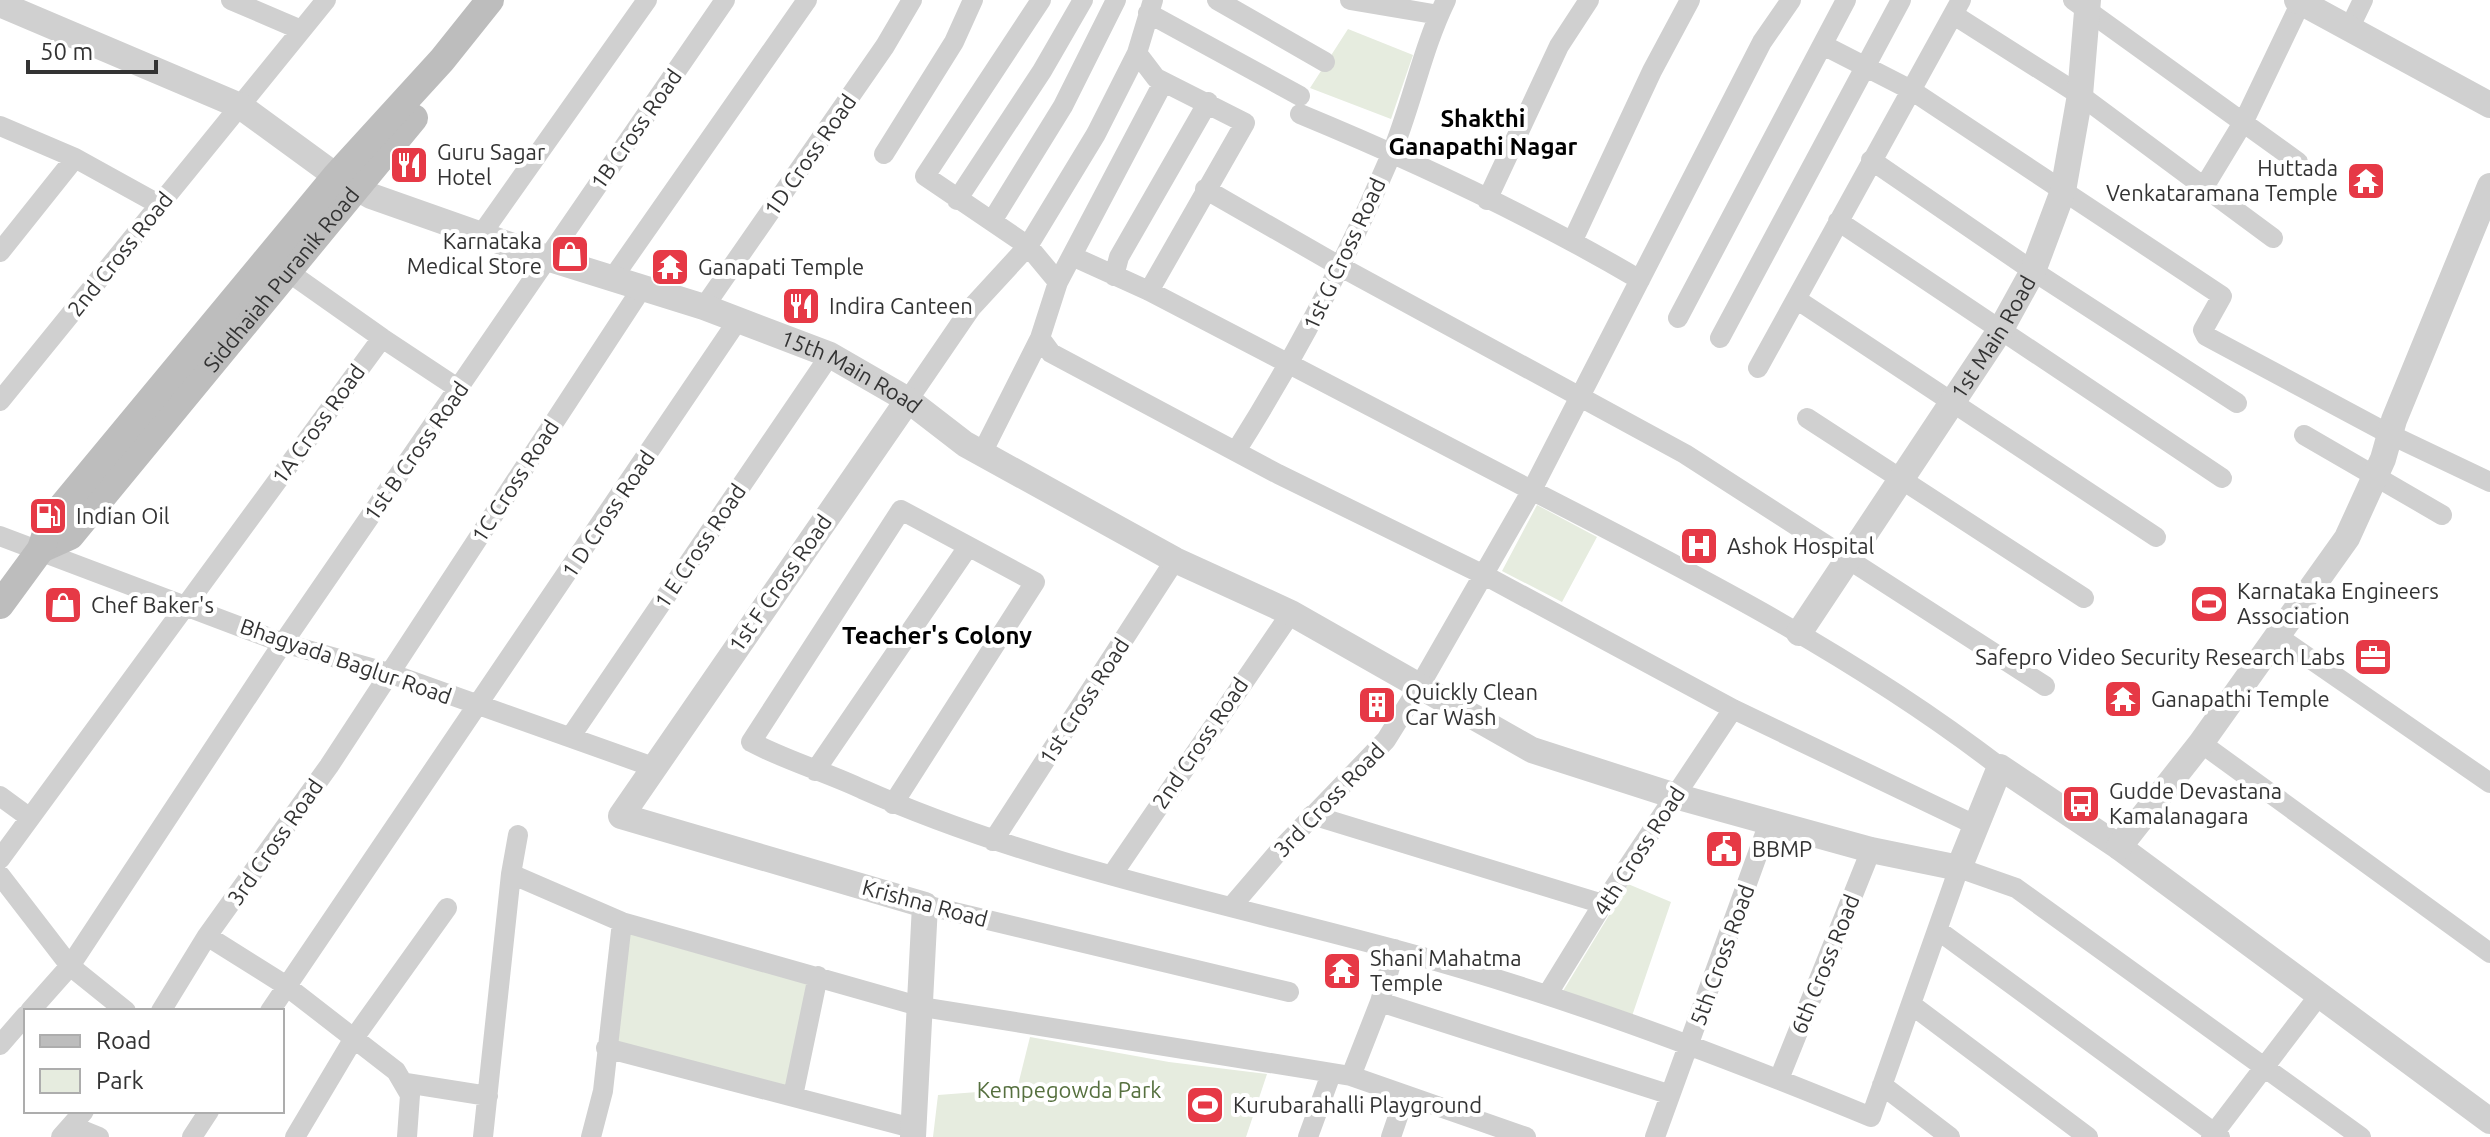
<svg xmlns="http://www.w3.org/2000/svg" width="2490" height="1137" font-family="Ubuntu,sans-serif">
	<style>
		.green { fill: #e6ecdf }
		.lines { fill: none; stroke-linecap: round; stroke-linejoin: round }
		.minor { stroke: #d0d0d0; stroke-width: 20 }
		.tertiary { stroke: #d0d0d0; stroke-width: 26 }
		.secondary { stroke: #bdbdbd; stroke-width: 28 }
		.labels { text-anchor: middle; stroke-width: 8; stroke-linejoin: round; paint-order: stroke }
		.street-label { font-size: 22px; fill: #333; stroke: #fff }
		.poi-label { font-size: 22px; fill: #333; stroke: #fff; text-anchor: start }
		.park-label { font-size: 22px; fill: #56703f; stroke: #fff }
		.neighbourhood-label { font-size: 24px; font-weight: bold; fill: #000; stroke: #fff }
	</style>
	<rect width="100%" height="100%" fill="#fff"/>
	<!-- green -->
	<path class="green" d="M1348,29L1413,55L1391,119L1310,88Z
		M1537,505L1597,537L1562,602L1502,571Z
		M1628,884L1671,902L1632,1016L1563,991Z
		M626,932L814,985L792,1090L612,1044Z
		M1030,1037L1169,1062L1267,1074L1246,1137H933L938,1095L1017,1089Z"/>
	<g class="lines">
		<!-- minor -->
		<path class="minor" d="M231,0L301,30
			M1041,0L925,176L1028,246L1058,282
			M1217,0L1325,62
			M1350,0L1439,15
			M2073,0L2298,162
			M1148,13L1300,96
			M1954,15L2080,95L2204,187L2244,121L2301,2
			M2349,29L2363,0
			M1823,45L1911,90L2222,296L2203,330L2206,336L2389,434L2490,482
			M1300,114C1416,162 1532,216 1640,280
			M0,126L75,158L160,205
			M884,154L954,42L973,0
			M1871,160L2033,271L2237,403
			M2204,187L2273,238
			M1205,189L1341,267L1685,454L2045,686
			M957,200L1042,71L1083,0
			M1487,200L1559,46L1589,0
			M992,221L1063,106L1116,0
			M1838,221L2222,478
			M480,236L647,0
			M1573,240L1652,71L1690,0
			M0,252L75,158
			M1074,257L1149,291C1277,357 1404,424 1531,490C1693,573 1856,656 2000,767
			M1114,276L1119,257L1208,102
			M612,279L807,0
			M1149,291L1245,123L1156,78L1137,53L1153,0
			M1796,299L2156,537
			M704,307L885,46L912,0
			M1678,318L1846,0
			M382,338L459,389
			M1040,338L1051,353L1278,474L1486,576L1733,709L1975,825
			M1720,338L1901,0
			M1758,368L1961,0
			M908,400L971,308L1028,246L1096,134L1137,53
			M0,401L326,0
			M1807,418L2084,598
			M2304,435L2442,515
			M1236,451C1296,356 1347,259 1391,155C1412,104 1422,49 1446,0
			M982,453L1040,338L1058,282L1163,83
			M0,536L283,643L389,673L653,767
			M2277,636L2490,783
			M571,736L830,355
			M2201,743L2490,953
			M815,771L968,547
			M0,796L30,818
			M893,804L1035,582L901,510L751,742C787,761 826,772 862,789C1031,864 1215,901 1393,949C1557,993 1715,1053 1871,1117L1959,868L2016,888L2361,1137
			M1312,815L1603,904
			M993,841L1175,560
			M0,859L382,338L287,271
			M511,874L518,835
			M0,875L70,966L283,643L725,0
			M1112,875L1291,613
			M925,905L1289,992
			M1231,907L1279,851L1386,740L1419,687L1532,490L1762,42L1791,0
			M1939,931L2220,1137
			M207,936L285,985L396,1071L410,1095L407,1137
			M1547,995L1603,904L1733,709
			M1380,1002L1668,1094
			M1912,1005L2088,1137
			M30,1011L70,966L126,1011
			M161,1011L207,936L329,766L642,288
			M270,1011L738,320
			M0,1045L26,1015
			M606,1048L912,1128
			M1351,1076L1380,1002L1395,949
			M1779,1079L1871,850
			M406,1083L488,1096
			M1882,1085L1950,1137
			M793,1096L818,976
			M72,1126L99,1137
			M61,1137L84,1111
			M192,1137L209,1111
			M295,1137L354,1038L447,908
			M483,1137L511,874L622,922L922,1007L1351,1076L1526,1137
			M591,1137L603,1091L622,922
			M1308,1137L1331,1074
			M1391,1137L1405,1096
			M1655,1137L1770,820
			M2211,1137L2320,994"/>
		<!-- tertiary -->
		<g class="tertiary">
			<path d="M2297,0L2490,105"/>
			<path id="s1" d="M0,4L240,106L336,176L371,196L547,258L704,307L830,355L908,400L965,444L1175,560L1291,613L1532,750L1675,796L1871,850L1959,868L2000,767L2119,847L2490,1121"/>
			<path d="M908,400L621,816L925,905L913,1137"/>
			<path id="s2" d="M1799,633L2001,329L2033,271L2063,191L2080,95L2088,0"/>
			<path d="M2119,847L2201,743L2347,538L2383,459L2394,420L2490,186"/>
		</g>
		<!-- secondary -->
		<g class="secondary">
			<path id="s3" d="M41,549L70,536L414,118"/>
			<path d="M0,605L41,549L50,521L336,176L442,60L490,0"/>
		</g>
	</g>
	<!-- icons -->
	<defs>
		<symbol id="restaurant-square" viewBox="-11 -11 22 22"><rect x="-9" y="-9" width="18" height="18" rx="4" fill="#e63946" stroke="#fff"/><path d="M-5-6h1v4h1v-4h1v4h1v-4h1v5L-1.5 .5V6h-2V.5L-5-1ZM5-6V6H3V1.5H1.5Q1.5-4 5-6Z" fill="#fff"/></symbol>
		<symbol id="temple-square" viewBox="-11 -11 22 22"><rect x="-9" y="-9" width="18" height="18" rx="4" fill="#e63946" stroke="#fff"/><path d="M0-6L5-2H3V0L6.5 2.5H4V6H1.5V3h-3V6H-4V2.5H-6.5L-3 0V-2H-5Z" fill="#fff"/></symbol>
		<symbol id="shop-square" viewBox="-11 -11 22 22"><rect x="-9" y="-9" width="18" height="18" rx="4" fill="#e63946" stroke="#fff"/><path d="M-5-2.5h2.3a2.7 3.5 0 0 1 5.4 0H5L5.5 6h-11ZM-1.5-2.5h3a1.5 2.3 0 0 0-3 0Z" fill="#fff"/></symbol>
		<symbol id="fuel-square" viewBox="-11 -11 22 22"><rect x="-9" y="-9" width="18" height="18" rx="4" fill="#e63946" stroke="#fff"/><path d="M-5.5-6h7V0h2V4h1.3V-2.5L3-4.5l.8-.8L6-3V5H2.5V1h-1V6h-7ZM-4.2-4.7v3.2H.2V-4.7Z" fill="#fff"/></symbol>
		<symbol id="hospital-square" viewBox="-11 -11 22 22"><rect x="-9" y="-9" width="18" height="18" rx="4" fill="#e63946" stroke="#fff"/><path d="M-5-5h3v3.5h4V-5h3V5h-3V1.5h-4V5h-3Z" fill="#fff"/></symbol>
		<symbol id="stadium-square" viewBox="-11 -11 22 22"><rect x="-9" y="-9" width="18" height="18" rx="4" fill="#e63946" stroke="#fff"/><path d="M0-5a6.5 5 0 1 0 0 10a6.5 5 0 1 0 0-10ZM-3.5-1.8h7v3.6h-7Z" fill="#fff"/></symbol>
		<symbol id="office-square" viewBox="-11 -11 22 22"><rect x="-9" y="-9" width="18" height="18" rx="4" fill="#e63946" stroke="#fff"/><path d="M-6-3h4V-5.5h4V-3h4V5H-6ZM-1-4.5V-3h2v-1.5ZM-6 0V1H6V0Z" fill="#fff"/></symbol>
		<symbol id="building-square" viewBox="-11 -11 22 22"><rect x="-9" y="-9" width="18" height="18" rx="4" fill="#e63946" stroke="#fff"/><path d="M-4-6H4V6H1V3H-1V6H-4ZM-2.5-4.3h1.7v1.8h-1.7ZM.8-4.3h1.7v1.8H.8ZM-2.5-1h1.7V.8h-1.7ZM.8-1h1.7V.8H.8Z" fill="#fff"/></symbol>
		<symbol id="bus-square" viewBox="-11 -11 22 22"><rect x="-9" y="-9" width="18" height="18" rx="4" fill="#e63946" stroke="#fff"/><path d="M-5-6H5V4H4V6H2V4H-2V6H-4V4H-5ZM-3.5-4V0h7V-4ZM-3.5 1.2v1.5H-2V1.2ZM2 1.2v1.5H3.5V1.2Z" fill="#fff"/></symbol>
		<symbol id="civic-square" viewBox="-11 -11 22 22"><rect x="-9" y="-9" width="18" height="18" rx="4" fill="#e63946" stroke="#fff"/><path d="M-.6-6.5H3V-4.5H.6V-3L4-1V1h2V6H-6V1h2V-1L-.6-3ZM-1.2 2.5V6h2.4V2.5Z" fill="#fff"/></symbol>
	</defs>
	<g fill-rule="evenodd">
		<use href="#restaurant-square" x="387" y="143" width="44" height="44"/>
		<use href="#temple-square" x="2344" y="159" width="44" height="44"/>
		<use href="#shop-square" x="548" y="232" width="44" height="44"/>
		<use href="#temple-square" x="648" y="245" width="44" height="44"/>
		<use href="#restaurant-square" x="779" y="284" width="44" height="44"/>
		<use href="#fuel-square" x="26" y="494" width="44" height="44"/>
		<use href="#hospital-square" x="1677" y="524" width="44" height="44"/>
		<use href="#stadium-square" x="2187" y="582" width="44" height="44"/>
		<use href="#shop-square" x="41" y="583" width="44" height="44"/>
		<use href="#office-square" x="2351" y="635" width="44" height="44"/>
		<use href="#temple-square" x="2101" y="677" width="44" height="44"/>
		<use href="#building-square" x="1355" y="683" width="44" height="44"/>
		<use href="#bus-square" x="2059" y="782" width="44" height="44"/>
		<use href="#civic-square" x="1702" y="827" width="44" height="44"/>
		<use href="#temple-square" x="1320" y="949" width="44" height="44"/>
		<use href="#stadium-square" x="1183" y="1083" width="44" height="44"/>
	</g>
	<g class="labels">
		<!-- street labels -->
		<g class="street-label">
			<text transform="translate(636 129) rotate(-55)" y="8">1B Cross Road</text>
			<text transform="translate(810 155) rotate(-55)" y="8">1D Cross Road</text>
			<text transform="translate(120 254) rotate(-51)" y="8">2nd Cross Road</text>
			<text transform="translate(1344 254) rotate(-65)" y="8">1st G Cross Road</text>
			<text dy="8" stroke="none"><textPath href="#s3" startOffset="364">Siddhaiah Puranik Road</textPath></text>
			<text dy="8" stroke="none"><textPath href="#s2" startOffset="354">1st Main Road</textPath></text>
			<text dy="8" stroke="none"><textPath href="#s1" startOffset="932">15th Main Road</textPath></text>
			<text transform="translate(318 424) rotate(-54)" y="8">1A Cross Road</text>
			<text transform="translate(416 451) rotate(-55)" y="8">1st B Cross Road</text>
			<text transform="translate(515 481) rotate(-57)" y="8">1C Cross Road</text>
			<text transform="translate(608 514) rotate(-56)" y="8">1 D Cross Road</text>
			<text transform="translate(700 546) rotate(-56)" y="8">1 E Cross Road</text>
			<text transform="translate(780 583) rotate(-55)" y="8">1st F Cross Road</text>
			<text transform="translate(346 661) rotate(19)" y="8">Bhagyada Baglur Road</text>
			<text transform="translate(1084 701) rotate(-57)" y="8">1st Cross Road</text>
			<text transform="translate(1200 743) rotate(-56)" y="8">2nd Cross Road</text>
			<text transform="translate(1329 800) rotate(-46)" y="8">3rd Cross Road</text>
			<text transform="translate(275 842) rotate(-55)" y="8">3rd Cross Road</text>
			<text transform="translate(1639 851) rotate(-57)" y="8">4th Cross Road</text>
			<text transform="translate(925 903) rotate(15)" y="8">Krishna Road</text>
			<text transform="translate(1722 955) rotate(-70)" y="8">5th Cross Road</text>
			<text transform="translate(1825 964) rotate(-68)" y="8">6th Cross Road</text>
		</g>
		<!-- poi labels -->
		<g class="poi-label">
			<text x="437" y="160">Guru Sagar<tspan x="437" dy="25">Hotel</tspan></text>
			<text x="2338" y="176" text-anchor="end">Huttada<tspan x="2338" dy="25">Venkataramana Temple</tspan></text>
			<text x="542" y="249" text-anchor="end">Karnataka<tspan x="542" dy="25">Medical Store</tspan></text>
			<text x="698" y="275">Ganapati Temple</text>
			<text x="829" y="314">Indira Canteen</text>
			<text x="76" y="524">Indian Oil</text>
			<text x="1727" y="554">Ashok Hospital</text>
			<text x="2237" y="599">Karnataka Engineers<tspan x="2237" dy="25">Association</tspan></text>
			<text x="91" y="613">Chef Baker's</text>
			<text x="2345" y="665" text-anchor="end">Safepro Video Security Research Labs</text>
			<text x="1405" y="700">Quickly Clean<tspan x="1405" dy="25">Car Wash</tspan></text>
			<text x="2151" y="707">Ganapathi Temple</text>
			<text x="2109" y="799">Gudde Devastana<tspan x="2109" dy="25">Kamalanagara</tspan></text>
			<text x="1752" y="857">BBMP</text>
			<text x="1370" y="966">Shani Mahatma<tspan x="1370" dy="25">Temple</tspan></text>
			<text x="1233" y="1113">Kurubarahalli Playground</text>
		</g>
		<!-- park labels -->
		<g class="park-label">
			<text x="1069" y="1098">Kempegowda Park</text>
		</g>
		<!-- neighbourhood labels -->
		<g class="neighbourhood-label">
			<text x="1483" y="127">Shakthi<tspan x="1483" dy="28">Ganapathi Nagar</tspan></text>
			<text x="937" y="644">Teacher's Colony</text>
		</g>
	</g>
	<!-- legend -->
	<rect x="24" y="1009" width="260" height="104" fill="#ffffff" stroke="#adadad" stroke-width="2"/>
	<rect x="40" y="1035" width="40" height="12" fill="#bdbdbd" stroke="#adadad" stroke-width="2"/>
	<text x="96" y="1049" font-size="24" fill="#333333">Road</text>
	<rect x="40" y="1069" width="40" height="24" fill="#e6ecdf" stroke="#adadad" stroke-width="2"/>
	<text x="96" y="1089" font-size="24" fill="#333333">Park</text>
	<!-- scale -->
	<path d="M28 60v12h128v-12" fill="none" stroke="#333333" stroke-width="4"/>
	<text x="40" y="60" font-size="24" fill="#333333" stroke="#ffffff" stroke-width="6" paint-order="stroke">50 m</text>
</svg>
